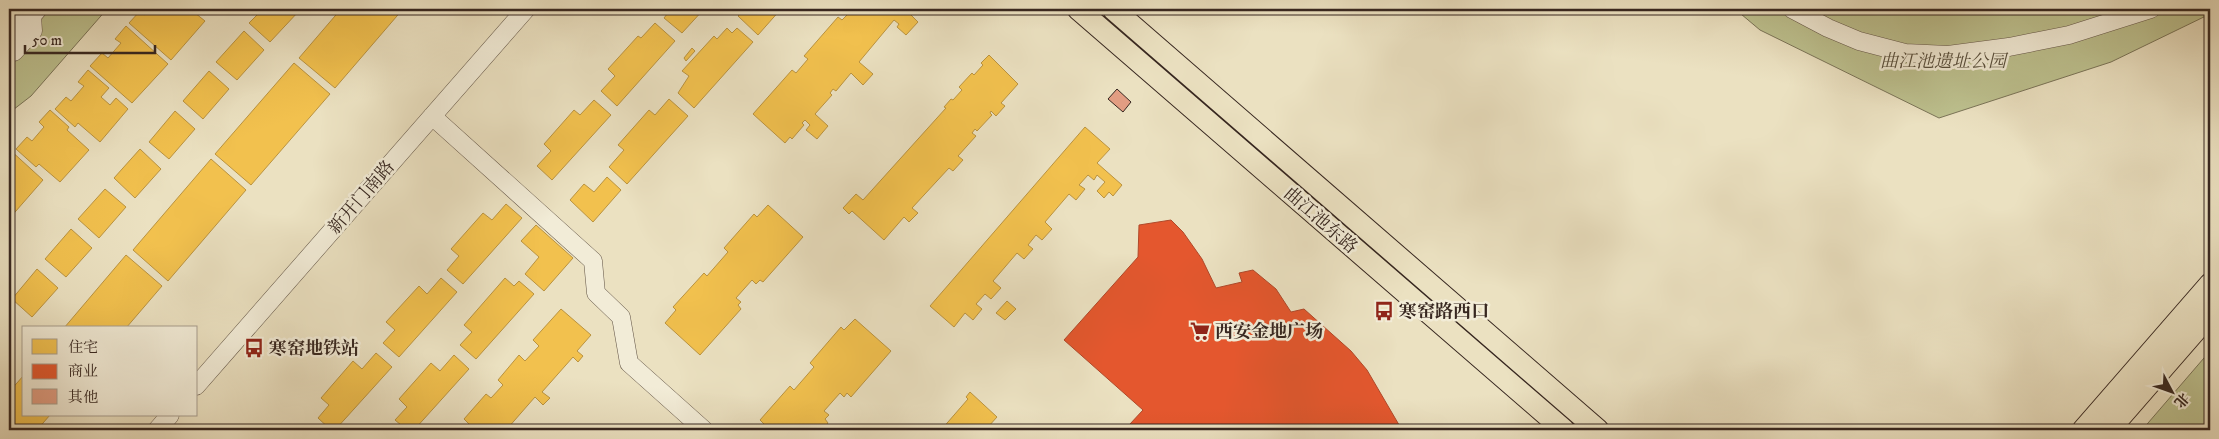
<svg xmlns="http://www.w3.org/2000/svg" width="2219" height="439" font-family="'IM FELL DW Pica','Noto Serif SC',serif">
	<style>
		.green { fill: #bdc18f; stroke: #7a7458 }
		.homes { fill: #f2c14e; stroke: #ba9340 }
		.shops { fill: #e4572e; stroke: #b0492a }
		.building { fill: #e29d82; stroke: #372720 }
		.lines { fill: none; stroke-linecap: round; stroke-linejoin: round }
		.minor-casing { stroke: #645648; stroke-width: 19 }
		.major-casing { stroke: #372720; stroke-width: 23 }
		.minor { stroke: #f2ecd7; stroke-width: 18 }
		.major { stroke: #ebe1c1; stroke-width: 21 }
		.labels { text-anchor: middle; stroke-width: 5; stroke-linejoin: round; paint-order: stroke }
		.park-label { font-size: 18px; font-style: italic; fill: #584e3c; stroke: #f2ecd7 }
		.street-label { font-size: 18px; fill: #372720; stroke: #f2ecd7 }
		.poi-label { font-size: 18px; font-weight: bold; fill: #372720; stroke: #f2ecd7; text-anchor: start }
	</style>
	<rect width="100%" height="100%" fill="#ebe1c1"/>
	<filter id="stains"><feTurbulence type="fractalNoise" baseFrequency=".004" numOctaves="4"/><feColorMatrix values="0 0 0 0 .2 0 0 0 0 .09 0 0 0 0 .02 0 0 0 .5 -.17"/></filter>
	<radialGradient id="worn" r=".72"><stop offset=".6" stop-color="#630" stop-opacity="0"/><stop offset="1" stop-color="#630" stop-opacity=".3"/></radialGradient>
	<!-- green -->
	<path class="green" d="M9,9H107L31,96L9,113Z
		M1735,9H2210V14L2111,62L1939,118L1760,30Z
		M2210,351V421L2202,430H2142Z"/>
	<!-- homes -->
	<path class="homes" d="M150,9H190L205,21L171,60L129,23L140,11L145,15Z
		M198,9H211L205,15Z
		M263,9H297L299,11L270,42L249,23Z
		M341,9H403L335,88L299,58Z
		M671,9H704L682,33L664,18Z
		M745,9H781L758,35L738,16Z
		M853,9H905L918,22L906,35L897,27L899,24L894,20L859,62L873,74L863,85L851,73L836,91L833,89L830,93L832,95L815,114L828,126L817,139L806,130L810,125L805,120L802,123L804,125L792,139L790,137L785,143L753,114L792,70L796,73L808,59L804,56L838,17L842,20Z
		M655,23L675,41L617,106L601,91L615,76L608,69L638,36L641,38Z
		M126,26L168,64L132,103L90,66L102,53L108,58L121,43L115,39Z
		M727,28L732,33L737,28L753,42L694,108L678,93L689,76L682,71L714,36L717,39Z
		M244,31L264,50L237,80L216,62Z
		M692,48L695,51L686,61L684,58Z
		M989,55L1018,84L1001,103L1005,106L996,116L991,111L990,113L992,115L977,131L975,129L972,133L976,136L958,156L963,160L953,171L949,168L912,208L918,213L909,222L904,217L884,240L852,211L849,214L843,208L856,194L863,200L946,108L944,107L951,99L953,100L962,90L959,87L972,73L974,75L983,65L981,63Z
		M294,63L330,94L251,185L215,154Z
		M88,70L109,88L101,97L110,105L116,98L128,109L100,142L78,123L75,127L55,109L66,97L71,101L84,86L78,82Z
		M209,71L229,89L203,119L183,101Z
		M669,99L688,116L627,184L609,167L624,150L618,145L649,110L655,115Z
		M594,100L611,115L552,180L537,166L551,151L544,144L574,110L580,115Z
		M50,110L69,127L67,130L89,150L60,182L39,164L36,167L16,149L27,137L32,141L44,127L39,122Z
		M175,111L195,129L169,159L149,142Z
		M1085,127L1110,149L1097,163L1122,185L1113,196L1109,192L1104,198L1097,191L1105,182L1097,175L1094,180L1088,175L1079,185L1085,189L1076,200L1069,194L1045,222L1052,229L1042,240L1036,235L1028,245L1033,249L1024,259L1017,253L993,281L1001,288L991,299L985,294L976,304L982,309L973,320L965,313L954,327L930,306Z
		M9,149L43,180L9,219Z
		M140,149L161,169L135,198L114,178Z
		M211,159L246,190L168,281L133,250Z
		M607,177L621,190L593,222L570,200L584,184L594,192Z
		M105,189L126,207L99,238L78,219Z
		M506,204L522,218L463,284L447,270L459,256L451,249L483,213L492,220Z
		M768,205L803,237L763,282L760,280L756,284L752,280L736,298L741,302L738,305L741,309L700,355L665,323L676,310L673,307L704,273L707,276L728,252L724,248L754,214L757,217Z
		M536,225L573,258L544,291L525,274L539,257L521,241Z
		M71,229L92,248L66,277L45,259Z
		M126,255L162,286L126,328H64Z
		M37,269L58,288L32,317L12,299Z
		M441,278L457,292L399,357L383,343L395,330L386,322L419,286L427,294Z
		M505,278L514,286L519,281L534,294L476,359L460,345L472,332L464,325Z
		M1007,301L1016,309L1005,320L996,313Z
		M561,309L591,335L577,351L583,356L578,362L573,357L542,392L550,398L543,405L535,397L507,429L509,430H464L469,424L464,419L486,394L491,398L503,385L498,380L519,355L525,361L539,346L533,340Z
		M855,319L891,351L851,397L847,393L844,397L840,393L824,411L829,415L825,419L828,423L822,430H760L765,425L760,420L790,386L794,390L814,367L810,363L841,327L844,330Z
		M376,353L392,367L335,430H331L318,418L329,405L321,398L353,361L362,369Z
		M454,355L469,369L414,430H407L395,420L407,407L399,399L431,363L440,371Z
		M24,375V415H50L37,430H9V392Z
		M970,392L997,417L988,427L992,430H941L968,399L966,397Z"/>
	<!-- shops -->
	<path class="shops" d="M1171,220L1183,232L1202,259L1216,288L1242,282L1239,273L1253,270L1276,289L1291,312L1304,309L1351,351L1367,370L1402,430H1136L1130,424L1143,410L1064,340L1138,257L1139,225Z"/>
	<!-- building -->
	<path class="building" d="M1117,89L1131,102L1123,112L1108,99Z"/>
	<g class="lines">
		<defs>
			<path id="minor" d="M1792,9L1828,28L1859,41L1905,53L1948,55L2009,47L2069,35L2151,9
				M9,41L20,27L19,15L25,9
				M9,52H14L33,31L32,16L38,9
				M432,116L593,261L596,293L621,317L629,363L704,430
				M196,386L526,9
				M157,430L170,415"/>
			<path id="major" d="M1078,9L1564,430
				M1113,9L1598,430
				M2083,430L2210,284
				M2109,430L2210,314"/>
		</defs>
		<!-- minor casing -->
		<use href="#minor" class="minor-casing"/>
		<!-- major casing -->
		<use href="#major" class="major-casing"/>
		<!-- minor -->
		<use href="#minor" class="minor"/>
		<!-- major -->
		<use href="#major" class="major"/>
	</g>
	<!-- icons -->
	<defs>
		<symbol id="bus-bare" viewBox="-9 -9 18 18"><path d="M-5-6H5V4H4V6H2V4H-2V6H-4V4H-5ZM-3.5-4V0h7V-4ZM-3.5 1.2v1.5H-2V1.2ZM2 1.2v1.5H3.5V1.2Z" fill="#8f2418" stroke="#f2ecd7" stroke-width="2.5" paint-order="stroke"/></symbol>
		<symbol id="supermarket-bare" viewBox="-9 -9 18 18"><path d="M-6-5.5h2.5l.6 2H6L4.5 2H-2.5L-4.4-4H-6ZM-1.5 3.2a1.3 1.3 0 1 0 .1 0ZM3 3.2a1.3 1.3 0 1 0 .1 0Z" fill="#8f2418" stroke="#f2ecd7" stroke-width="2.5" paint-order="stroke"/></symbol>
	</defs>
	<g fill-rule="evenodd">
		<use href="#bus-bare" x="1370" y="297" width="28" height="28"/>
		<use href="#supermarket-bare" x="1186" y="317" width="28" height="28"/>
		<use href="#bus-bare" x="240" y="334" width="28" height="28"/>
	</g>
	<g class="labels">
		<!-- park labels -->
		<g class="park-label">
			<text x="1943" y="67">曲江池遗址公园</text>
		</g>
		<!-- street labels -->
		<g class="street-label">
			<text transform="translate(361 197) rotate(-49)" y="6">新开门南路</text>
			<text transform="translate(1321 220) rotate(41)" y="6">曲江池东路</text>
		</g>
		<!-- poi labels -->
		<g class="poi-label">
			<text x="1399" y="317">寒窑路西口</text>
			<text x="1215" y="337">西安金地广场</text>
			<text x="269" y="354">寒窑地铁站</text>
		</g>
	</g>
	<!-- margin -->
	<rect width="2219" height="439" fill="none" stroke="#ebe1c1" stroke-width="30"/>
	<rect x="10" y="10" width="2199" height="419" fill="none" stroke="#372720" stroke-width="2.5"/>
	<rect x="15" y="15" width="2189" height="409" fill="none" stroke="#372720"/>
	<!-- legend -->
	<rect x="22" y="326" width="175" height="90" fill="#f2ecd7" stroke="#a79d8e"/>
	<rect x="32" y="339" width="25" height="15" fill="#f2c14e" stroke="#a79d8e"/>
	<text x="68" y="352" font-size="15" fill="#372720">住宅</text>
	<rect x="32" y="364" width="25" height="15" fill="#e4572e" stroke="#a79d8e"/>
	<text x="68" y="376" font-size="15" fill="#372720">商业</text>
	<rect x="32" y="389" width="25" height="15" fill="#e29d82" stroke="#a79d8e"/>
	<text x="68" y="402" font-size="15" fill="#372720">其他</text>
	<!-- north arrow -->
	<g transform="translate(2172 392) rotate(131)" stroke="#f2ecd7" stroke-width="4" paint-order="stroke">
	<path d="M0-4L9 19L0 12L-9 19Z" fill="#372720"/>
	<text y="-8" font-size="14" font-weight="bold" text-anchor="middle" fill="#372720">北</text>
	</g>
	<!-- scale -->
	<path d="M25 45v8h130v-8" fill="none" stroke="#372720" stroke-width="2.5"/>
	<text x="32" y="45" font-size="15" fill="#372720" stroke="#f2ecd7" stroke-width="4" paint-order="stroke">50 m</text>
	<rect width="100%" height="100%" filter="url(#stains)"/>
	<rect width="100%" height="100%" fill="url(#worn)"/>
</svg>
